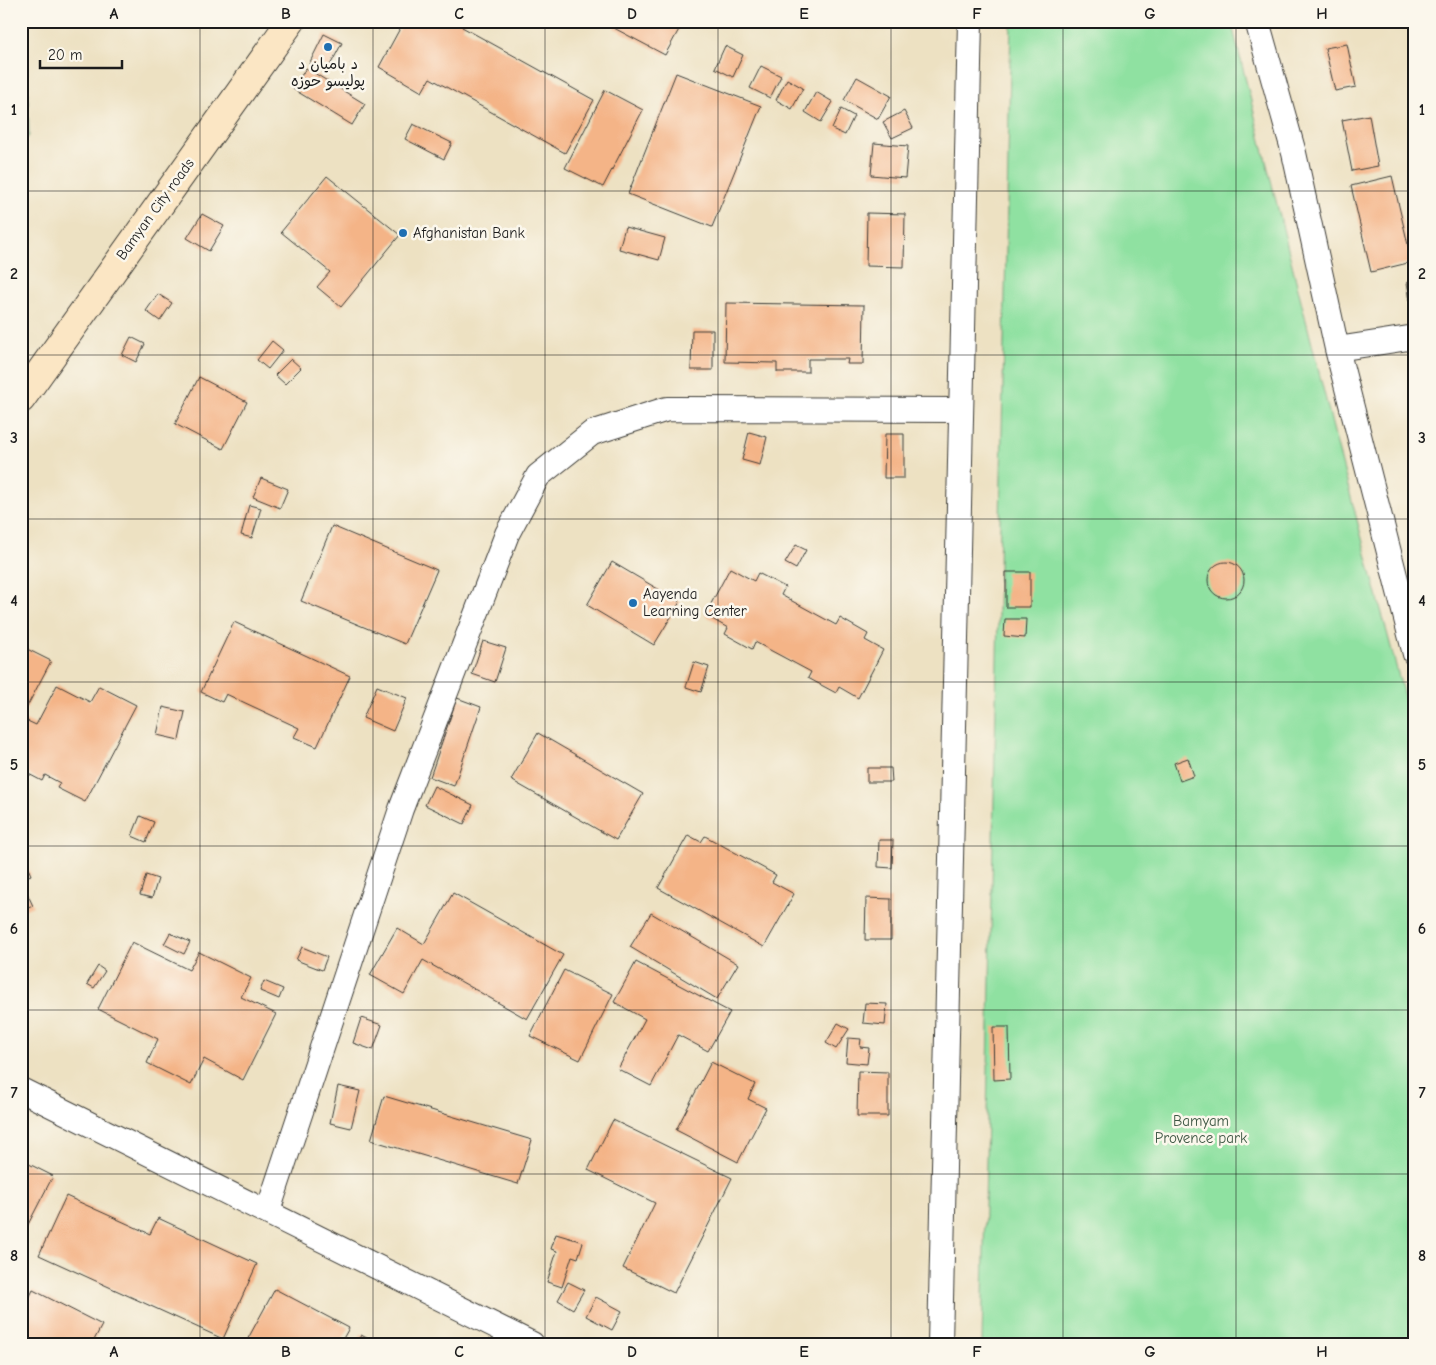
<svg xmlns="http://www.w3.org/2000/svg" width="1436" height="1365" font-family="'Comic Neue','Playpen Sans Arabic',sans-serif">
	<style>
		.green { fill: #8fe1a1; stroke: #567e5e }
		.building { fill: #f4b487 }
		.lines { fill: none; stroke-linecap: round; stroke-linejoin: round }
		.street-casing { stroke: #3b3a35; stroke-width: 26 }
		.secondary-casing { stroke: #3b3a35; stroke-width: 30 }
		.street { stroke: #fff; stroke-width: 24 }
		.secondary { stroke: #fbe6c4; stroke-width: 28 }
		.grid { fill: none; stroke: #1c1c1c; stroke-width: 1; stroke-opacity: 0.55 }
		.poi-dot { fill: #1f6fb2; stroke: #fbf7ec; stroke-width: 2 }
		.labels { text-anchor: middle; stroke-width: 5; stroke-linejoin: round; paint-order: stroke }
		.poi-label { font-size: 15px; fill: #1c1c1c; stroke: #fbf7ec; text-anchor: start }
		.street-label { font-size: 15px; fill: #1c1c1c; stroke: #fbf7ec }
		.park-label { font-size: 15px; fill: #3e5744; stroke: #fbf7ec }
		.neatline { fill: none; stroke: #1c1c1c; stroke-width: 2 }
		.grid-label { font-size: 16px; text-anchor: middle; font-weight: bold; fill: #1c1c1c }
	</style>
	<rect width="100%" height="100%" fill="#fbf7ec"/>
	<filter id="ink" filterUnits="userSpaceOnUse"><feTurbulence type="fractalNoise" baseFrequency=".02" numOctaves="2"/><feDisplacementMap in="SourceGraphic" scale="10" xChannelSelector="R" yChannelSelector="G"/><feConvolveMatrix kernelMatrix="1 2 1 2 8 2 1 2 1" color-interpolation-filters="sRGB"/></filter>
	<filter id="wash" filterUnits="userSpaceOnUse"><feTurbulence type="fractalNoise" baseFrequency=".0096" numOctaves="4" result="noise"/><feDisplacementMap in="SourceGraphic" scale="20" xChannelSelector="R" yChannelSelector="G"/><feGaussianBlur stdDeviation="1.12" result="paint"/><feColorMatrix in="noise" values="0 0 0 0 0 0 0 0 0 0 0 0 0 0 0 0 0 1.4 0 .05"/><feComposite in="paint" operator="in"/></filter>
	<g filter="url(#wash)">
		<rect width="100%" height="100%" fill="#ede1c2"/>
		<!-- green -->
		<path class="green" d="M21,21H26L29,136L21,145Z
			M1011,21H1231L1341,460L1415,737V1344H982Z"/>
		<g id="blocks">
			<!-- building -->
			<path class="building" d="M404,21H466L462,27L594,100L565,153L430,78L422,92L379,67Z
				M618,21H677L682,24L665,55L614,28Z
				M324,34L342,43L326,73L309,64Z
				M1347,44L1356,87L1335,91L1325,48Z
				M725,46L743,55L733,77L715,68Z
				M761,66L781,76L770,98L750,88Z
				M306,68L365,104L352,125L293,89Z
				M676,73L761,106L712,227L628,194Z
				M857,77L891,96L878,119L844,100Z
				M787,79L803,88L792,109L776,100Z
				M605,90L643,110L603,187L565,168Z
				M816,92L833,102L821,122L805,112Z
				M841,109L854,116L845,135L832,129Z
				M904,111L913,128L892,138L883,122Z
				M1369,115L1378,166L1352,171L1342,120Z
				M413,124L452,143L444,159L405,139Z
				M874,143L908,146L905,178L871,175Z
				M327,176L400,235L341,307L317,287L330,272L281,232Z
				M1392,176L1412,262L1371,272L1351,186Z
				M867,213L905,214L904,267L866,266Z
				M202,214L224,226L209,251L187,238Z
				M625,227L665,238L659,260L619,249Z
				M1415,281V309H1411L1407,282Z
				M158,294L172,303L160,321L146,311Z
				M726,303L864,305L863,364H847L848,359H808V372H777V363L725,362Z
				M692,330H713V370H691Z
				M131,337L145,344L136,362L122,355Z
				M272,341L283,350L268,369L257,360Z
				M291,359L301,368L285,384L275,375Z
				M199,377L247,402L223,449L175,424Z
				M749,432L767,437L760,465L742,460Z
				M885,434H904V478H884Z
				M261,478L288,489L280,508L253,497Z
				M249,505L261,508L252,538L241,535Z
				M332,526L437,570L405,644L301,601Z
				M796,545L806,550L796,569L785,563Z
				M1208 580a18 18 0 1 1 36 0a18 18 0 1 1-36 0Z
				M612,562L680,602L654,645L587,605Z
				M730,568L754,581L758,573L785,587L781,595L836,625L840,618L868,634L865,640L883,650L858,698L839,687L836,693L808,678L811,672L755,642L752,649L725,634L728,628L705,615Z
				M1006,572H1030V607H1006Z
				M1005,619H1026L1025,638L1004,636Z
				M234,622L350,676L317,747L294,737L299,728L226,694L222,702L201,692Z
				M483,641L506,648L495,682L472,674Z
				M21,646L51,661L21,718Z
				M694,662L709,667L701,692L686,687Z
				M57,685L90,702L99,686L136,705L85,802L57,788L60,783L45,775L42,781L21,770V718L36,725Z
				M377,686L407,698L393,731L363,718Z
				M457,698L481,707L454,786L430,777Z
				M163,707L185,712L179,740L157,735Z
				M538,733L643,794L616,840L511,780Z
				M1188,758L1194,776L1180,781L1174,763Z
				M867,768H891L892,782H867Z
				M434,786L473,805L464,824L425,805Z
				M140,816L154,822L146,842L132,836Z
				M688,835L701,842L705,836L776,875L772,882L794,894L764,947L658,888Z
				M879,840H893L892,868L878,867Z
				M21,852L31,875L21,879Z
				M146,875L158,879L152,898L140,895Z
				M21,880L33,906L21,911Z
				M453,893L563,955L527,1019L423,960L404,994L370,975L397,928L424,944Z
				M866,898L891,899V940H865Z
				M651,913L738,964L717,999L630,947Z
				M170,933L190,942L184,954L164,944Z
				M132,942L189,970L199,952L251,978L241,997L276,1014L243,1080L204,1059L191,1085L147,1063L158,1039L98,1009Z
				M302,947L327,957L322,970L296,960Z
				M636,962L730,1012L708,1051L678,1035L651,1086L618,1069L645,1019L614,1002Z
				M98,966L105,971L94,988L87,984Z
				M564,970L613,994L580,1060L530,1036Z
				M264,981L283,989L279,999L260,991Z
				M865,1003L887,1004L885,1025L863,1023Z
				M361,1018L382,1025L373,1050L353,1043Z
				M838,1023L849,1029L836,1049L826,1043Z
				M993,1027H1009L1010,1079L994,1080Z
				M848,1038L861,1039L860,1047L869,1048L867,1064L846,1062Z
				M711,1062L755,1084L748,1099L766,1108L738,1162L676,1130Z
				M858,1071L888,1072V1116H857Z
				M338,1086L360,1091L351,1128L330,1123Z
				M384,1096L532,1140L518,1184L371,1140Z
				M613,1120L732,1178L674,1293L623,1268L655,1203L588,1170Z
				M21,1160L53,1176L21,1238Z
				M66,1196L150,1234L158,1218L257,1264L223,1339L39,1255Z
				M556,1234L583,1242L578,1258L572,1256L562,1287L547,1282L557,1251L551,1249Z
				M568,1282L584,1290L573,1309L558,1300Z
				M275,1289L349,1328L340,1344H245Z
				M33,1290L102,1325L92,1344H21V1314Z
				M596,1297L622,1311L612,1330L586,1316Z
				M361,1335L378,1344H356Z"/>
		</g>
	</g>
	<g filter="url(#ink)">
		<use href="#blocks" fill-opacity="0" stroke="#3b3a35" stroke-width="1"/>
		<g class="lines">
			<defs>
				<path id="street" d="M1257,21L1294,153L1337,349L1415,654
					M1337,349L1415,337
					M21,1090L532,1344
					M268,1211L401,809L507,534L538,476L592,433L667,409L961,410
					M940,1344L970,21"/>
				<path id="secondary" d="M21,399L291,21"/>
			</defs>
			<!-- street casing -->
			<use href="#street" class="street-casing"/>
			<!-- secondary casing -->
			<use href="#secondary" class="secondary-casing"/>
			<!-- street -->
			<use href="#street" class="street"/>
			<!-- secondary -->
			<use href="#secondary" class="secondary"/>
		</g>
	</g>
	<!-- grid -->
	<path class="grid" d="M200,21V1344M373,21V1344M545,21V1344M718,21V1344M891,21V1344M1063,21V1344M1236,21V1344M21,191H1415M21,355H1415M21,519H1415M21,682H1415M21,846H1415M21,1010H1415M21,1174H1415"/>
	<!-- markers -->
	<g class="poi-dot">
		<circle cx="328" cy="47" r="5"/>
		<circle cx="403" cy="233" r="5"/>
		<circle cx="633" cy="603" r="5"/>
	</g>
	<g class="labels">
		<!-- poi labels -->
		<g class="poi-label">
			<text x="328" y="69" text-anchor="middle">د بامیان د<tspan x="328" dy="17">پولیسو حوزه</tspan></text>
			<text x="413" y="238">Afghanistan Bank</text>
			<text x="643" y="599">Aayenda<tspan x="643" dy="17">Learning Center</tspan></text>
		</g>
		<!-- street labels -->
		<g class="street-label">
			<text transform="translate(155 209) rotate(-54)" y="5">Bamyan City roads</text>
		</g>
		<!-- park labels -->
		<g class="park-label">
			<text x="1201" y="1126">Bamyam<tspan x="1201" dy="17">Provence park</tspan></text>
		</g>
	</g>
	<!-- margin -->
	<rect width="1436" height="1365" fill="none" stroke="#fbf7ec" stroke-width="55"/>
	<!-- scale -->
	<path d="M40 60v8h82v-8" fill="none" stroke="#1c1c1c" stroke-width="2.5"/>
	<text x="48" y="60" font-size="15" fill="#1c1c1c" stroke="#fbf7ec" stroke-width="4" paint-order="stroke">20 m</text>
	<rect x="28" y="28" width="1380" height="1310" class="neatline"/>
	<g class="grid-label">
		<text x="114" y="19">A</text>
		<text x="286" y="19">B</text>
		<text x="459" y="19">C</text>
		<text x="632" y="19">D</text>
		<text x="804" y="19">E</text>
		<text x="977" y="19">F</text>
		<text x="1150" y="19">G</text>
		<text x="1322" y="19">H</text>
		<text x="14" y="115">1</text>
		<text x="1422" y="115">1</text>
		<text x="14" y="279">2</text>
		<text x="1422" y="279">2</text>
		<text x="14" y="443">3</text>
		<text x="1422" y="443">3</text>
		<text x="14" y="606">4</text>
		<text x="1422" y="606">4</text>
		<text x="14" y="770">5</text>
		<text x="1422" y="770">5</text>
		<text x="14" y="934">6</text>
		<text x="1422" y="934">6</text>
		<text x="14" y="1098">7</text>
		<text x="1422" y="1098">7</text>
		<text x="14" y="1261">8</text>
		<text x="1422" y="1261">8</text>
		<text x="114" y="1357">A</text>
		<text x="286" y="1357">B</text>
		<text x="459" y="1357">C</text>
		<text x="632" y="1357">D</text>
		<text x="804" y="1357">E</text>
		<text x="977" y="1357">F</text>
		<text x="1150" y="1357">G</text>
		<text x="1322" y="1357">H</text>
	</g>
</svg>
